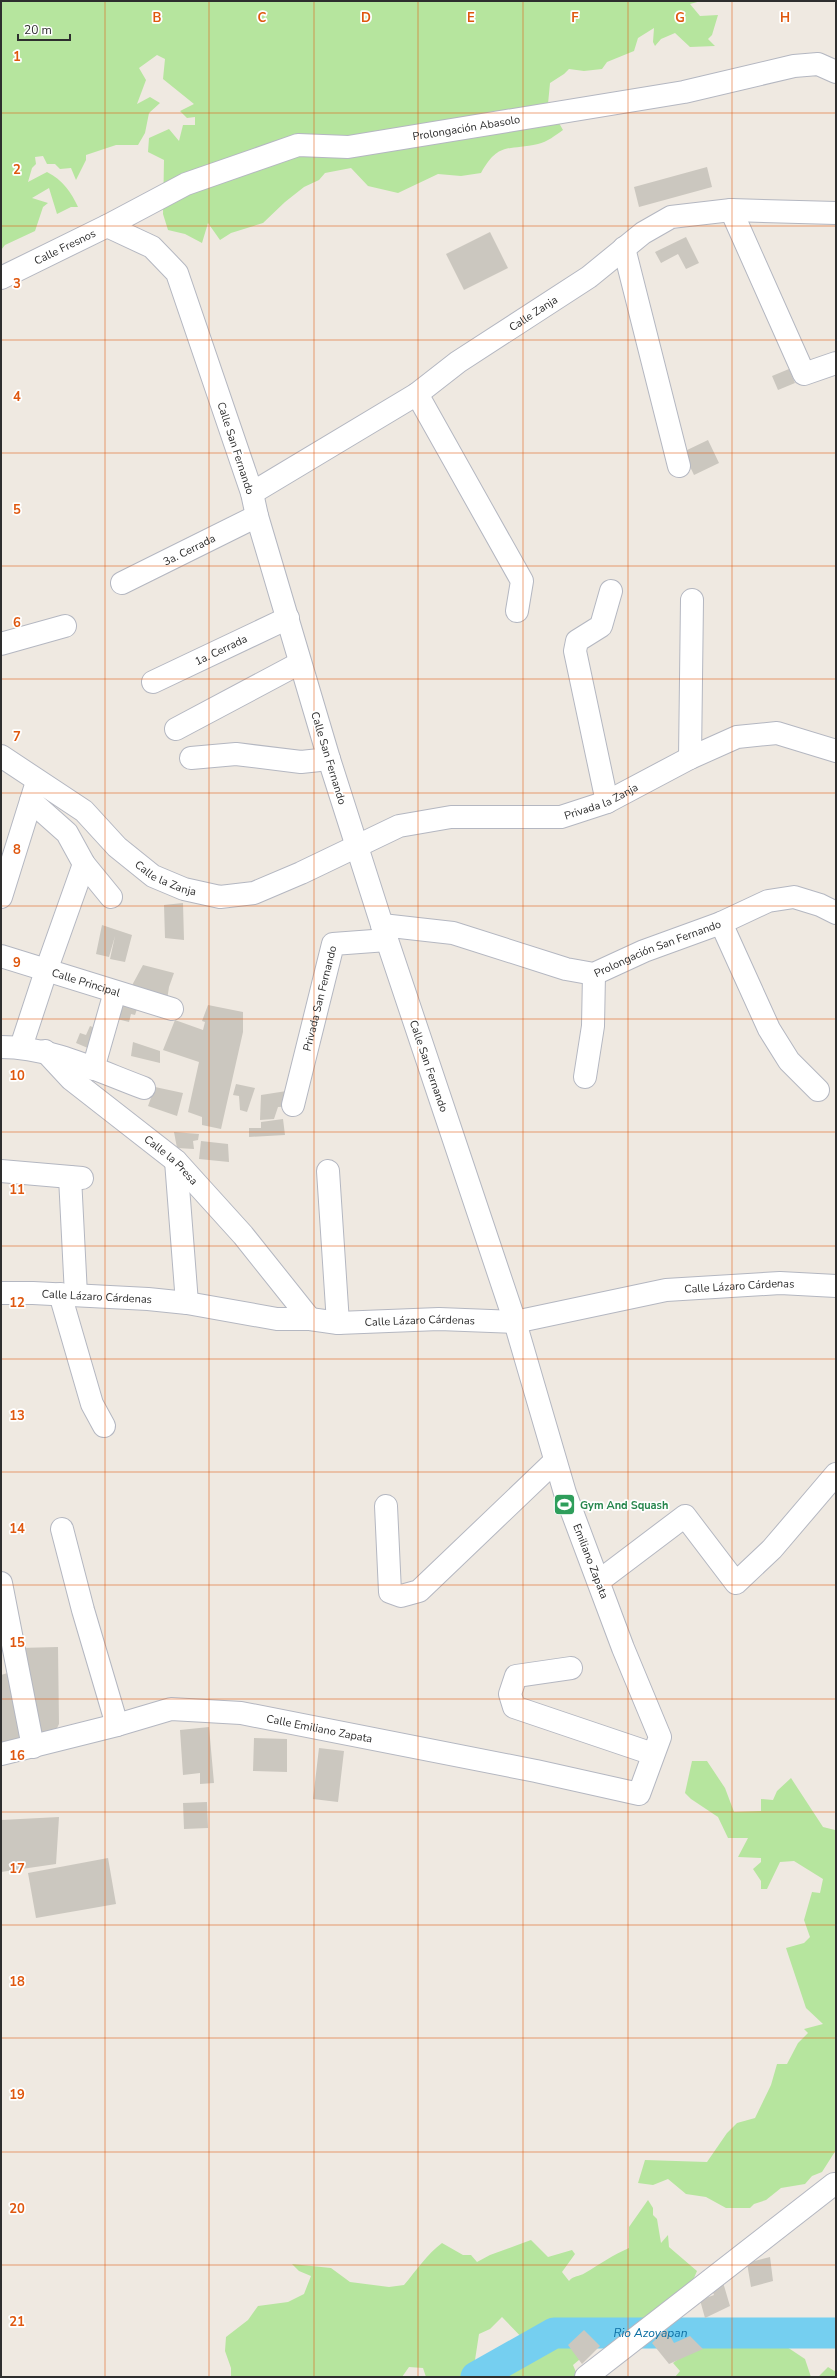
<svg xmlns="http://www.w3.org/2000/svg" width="837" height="2378" font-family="'Nunito Sans',sans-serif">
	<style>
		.green { fill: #b6e59e }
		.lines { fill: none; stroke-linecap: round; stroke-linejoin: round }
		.river { stroke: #75cff0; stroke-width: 31 }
		.building { fill: #cbc7bf }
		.minor-casing { stroke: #b4b7c1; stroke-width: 24 }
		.minor { stroke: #fff; stroke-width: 22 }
		.grid { fill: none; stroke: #df570e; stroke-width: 1; stroke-opacity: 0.55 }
		.labels { text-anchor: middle; stroke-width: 3.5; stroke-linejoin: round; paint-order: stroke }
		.street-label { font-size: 11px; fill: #2e2e2e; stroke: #fff }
		.leisure-label { font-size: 11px; font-weight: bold; fill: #27864d; stroke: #fff; text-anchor: start }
		.water-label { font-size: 12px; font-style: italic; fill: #0d6fa3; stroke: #fff }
		.grid-label { font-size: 13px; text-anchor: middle; font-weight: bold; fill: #df570e; stroke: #fff; stroke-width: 3.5; stroke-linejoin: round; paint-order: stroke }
	</style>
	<rect width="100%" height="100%" fill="#efe9e1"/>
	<!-- green -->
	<path class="green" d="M1,1H701L690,4L700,16L718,15L712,35L708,39L715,46L690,47L675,33L661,39L655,46L653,42L654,28L638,38L634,51L607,62L602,69L584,71L569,69L564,74L550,83L548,104L563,130C556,135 547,142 538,144C508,151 499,141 481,173L461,176L438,174L398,193L368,186L351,168L325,173L319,180L304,187L285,202L263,223L231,233L220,240L208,223L202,243L185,234L168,230L163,214L164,160L148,152L149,138L169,129L179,141L183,125H195V117L187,118L180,111L194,104L163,79L165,59L157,55L139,68L146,80L137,104L150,97L160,103L149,113L145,133L138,145H116L86,155V160L76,180L71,168L60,169L55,164H47L43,156L35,157L36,164L32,168L28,182L47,172C63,180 71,192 78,207H71L57,214L49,188L32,198L48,203L43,207L35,231L5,245L1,250Z
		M692,1761H707L725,1788L734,1812L761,1811V1799L773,1800L777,1791L791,1778L823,1827L835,1830L836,2150L822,2172L812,2176L805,2184L781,2188L766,2200L754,2204L750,2208H726L706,2197L686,2194L668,2179L653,2185L638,2183L645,2160L707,2162L727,2133L737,2123L755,2118L771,2085L777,2064H787L798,2043L808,2033L804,2029L823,2024L806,2008L786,1948L804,1943L810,1937L804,1920L812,1892L820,1893L823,1879L794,1861L780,1862L767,1889H761V1881L753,1869L761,1862V1858L738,1857L748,1838H728L718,1817L691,1799L685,1793Z
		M648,2200L653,2208V2215L657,2219L661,2243L668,2235L669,2247L697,2271L676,2320C656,2344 620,2336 592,2333L586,2354L573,2365L578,2377H500L498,2376L529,2345L502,2317L490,2329L479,2334L475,2360L471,2367L480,2377H426L423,2368L409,2367L402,2377H231V2368L225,2351L226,2337L248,2320L258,2306L288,2302L304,2294L311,2276L299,2271L292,2264L331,2268L350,2282L389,2287L404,2285C416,2271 427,2254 442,2243L463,2255H471L477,2262L490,2255L531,2240L548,2257L572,2250L575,2254L562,2272L569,2281C574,2275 579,2277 585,2273C600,2264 613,2255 629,2248V2227Z
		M761,2336L778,2341L805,2359L811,2377H675L680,2371L673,2363L694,2347L715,2348Z
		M828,2367L836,2372V2377H818Z"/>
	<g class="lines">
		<!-- river -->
		<path class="river" id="s1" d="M476,2377L554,2333H836"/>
	</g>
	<!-- building -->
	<path class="building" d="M707,167L712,187L639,207L634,187Z
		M490,232L508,268L464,290L446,254Z
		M686,237L699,263L686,269L678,254L661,263L655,252Z
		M789,369L795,383L778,390L772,376Z
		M708,440L719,463L694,475L683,452Z
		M183,903L184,940L165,938L164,905Z
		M102,925L132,935L125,962L110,959L115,936L109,957L96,954Z
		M143,965L174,973L169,987L167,1000L130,989Z
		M113,1002L137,1009L135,1015L131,1014L129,1022L109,1017Z
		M208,1005L243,1012V1032L221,1129L202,1125V1117L188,1112L199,1062L163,1050L175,1020L203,1030L205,1022L202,1021Z
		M90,1026L103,1031L95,1051L76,1043L80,1033L86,1035Z
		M133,1042L160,1051V1063L131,1056Z
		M236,1084L255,1088L247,1112L240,1110L239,1096L233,1095Z
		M155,1087L183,1093L177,1116L148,1106Z
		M293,1090L298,1106L278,1107L274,1119L260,1120L261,1095Z
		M283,1119L285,1135L249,1137V1128H261V1122Z
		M174,1132L199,1134L198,1140L193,1141L194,1149L177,1148Z
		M201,1141L228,1144L229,1162L199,1159Z
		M58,1647L59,1724L54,1734L42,1735L19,1648Z
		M11,1672L30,1746L1,1751V1675Z
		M209,1727L214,1783L200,1784V1773L183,1775L180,1730Z
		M254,1738L287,1739V1772L253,1771Z
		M319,1748L344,1751L338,1802L313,1799Z
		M207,1802L208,1828L184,1829L183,1803Z
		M59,1817L56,1864L1,1872V1820Z
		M108,1858L116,1904L36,1918L28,1873Z
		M770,2257L773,2281L751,2287L747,2263Z
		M722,2279L730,2306L705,2318L700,2300L714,2295L710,2285Z
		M666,2329L674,2343L690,2336L703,2349L669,2364L652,2343Z
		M584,2330L600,2346L582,2364L568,2345Z"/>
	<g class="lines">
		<defs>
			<g id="minor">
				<path d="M731,210L804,374L836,363"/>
				<path d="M624,248L679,466"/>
				<path id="s2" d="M1,278L107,226L186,184L298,145L348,147L684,92L794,66L818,64L836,72"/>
				<path d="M417,394L522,581L517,611"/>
				<path id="s3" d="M252,493L417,394L458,362L589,277L643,233L671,217L731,210L836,213"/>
				<path id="s4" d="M122,583L257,516"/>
				<path d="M1,644L65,626"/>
				<path id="s5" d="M153,682L288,618"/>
				<path d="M176,729L300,663"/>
				<path id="s6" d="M1,756L84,811L117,847L153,876L184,889L220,897L254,893L301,873L399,826L451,817H561L607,802L690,758L737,737L777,733L836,751"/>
				<path d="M191,758L236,754L301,762L329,759"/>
				<path d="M690,758L692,600"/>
				<path d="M31,801L67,833L84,864L111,897"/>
				<path d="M607,802L575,651L577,641L601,626L611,591"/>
				<path d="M1,897L35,788"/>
				<path d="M721,923L769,1029L789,1061L818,1090"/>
				<path id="s7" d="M382,925L453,933L566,969L594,974L644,951L721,923L768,901L794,897L820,905L836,913"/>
				<path id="s8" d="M1,956L172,1009"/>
				<path d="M1,1047C51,1047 98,1071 144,1088"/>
				<path d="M21,1047L46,971L84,864"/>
				<path id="s9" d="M45,1051L71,1079L176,1161L243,1235L310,1319"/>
				<path d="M93,1069L115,992"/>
				<path d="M585,1077L593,1026L594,974"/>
				<path id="s10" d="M293,1105L333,944L387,940"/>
				<path d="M176,1161L187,1303"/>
				<path d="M1,1171L82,1178"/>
				<path d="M328,1171L338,1323"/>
				<path d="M70,1177L76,1295"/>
				<path id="s11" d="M1,1293H33L148,1299L187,1303L277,1319H310L338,1323L439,1319L515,1322L666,1290L780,1283L836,1286"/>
				<path d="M60,1294L92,1404L104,1426"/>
				<path d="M386,1506L390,1592L401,1596L419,1591L555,1461"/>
				<path d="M62,1529L83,1610L117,1725"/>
				<path d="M599,1581L685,1516L736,1583L772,1549L836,1474"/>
				<path d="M1,1583L33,1747"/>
				<path d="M571,1668L516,1676L510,1694L514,1707L653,1754"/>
				<path id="s12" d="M1,1754L117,1725L171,1709L241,1713L536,1771L639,1794L660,1737L623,1648L565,1493L515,1322L382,925L329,759L257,516L252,493L177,273L152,247L107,226"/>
				<path d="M586,2377L834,2184"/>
			</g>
		</defs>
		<!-- minor casing -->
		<use href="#minor" class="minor-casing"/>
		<!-- minor -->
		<use href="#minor" class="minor"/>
	</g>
	<!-- grid -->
	<path class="grid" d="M105,1V2377M209,1V2377M314,1V2377M418,1V2377M523,1V2377M628,1V2377M732,1V2377M1,113H836M1,226H836M1,340H836M1,453H836M1,566H836M1,679H836M1,793H836M1,906H836M1,1019H836M1,1132H836M1,1246H836M1,1359H836M1,1472H836M1,1585H836M1,1699H836M1,1812H836M1,1925H836M1,2038H836M1,2152H836M1,2265H836"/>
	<!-- icons -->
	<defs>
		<symbol id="stadium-square" viewBox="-11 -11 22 22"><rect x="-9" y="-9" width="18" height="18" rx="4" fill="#2e9e5b" stroke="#fff"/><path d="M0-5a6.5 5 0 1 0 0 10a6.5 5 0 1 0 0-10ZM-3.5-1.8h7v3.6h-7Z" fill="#fff"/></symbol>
	</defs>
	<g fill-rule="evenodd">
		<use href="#stadium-square" x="552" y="1492" width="25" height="25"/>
	</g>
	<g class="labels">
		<!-- street labels -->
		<g class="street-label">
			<text dy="4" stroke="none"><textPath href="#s2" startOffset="496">Prolongación Abasolo</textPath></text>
			<text dy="4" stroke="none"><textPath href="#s2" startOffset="71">Calle Fresnos</textPath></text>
			<text dy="4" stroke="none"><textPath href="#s3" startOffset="334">Calle Zanja</textPath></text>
			<text transform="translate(236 448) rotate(72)" y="4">Calle San Fernando</text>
			<text dy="4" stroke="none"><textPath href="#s4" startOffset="75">3a. Cerrada</textPath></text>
			<text dy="4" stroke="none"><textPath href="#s5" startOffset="75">1a. Cerrada</textPath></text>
			<text transform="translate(329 758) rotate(73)" y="4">Calle San Fernando</text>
			<text dy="4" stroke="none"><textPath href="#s6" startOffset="665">Privada la Zanja</textPath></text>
			<text dy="4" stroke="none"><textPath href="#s6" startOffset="207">Calle la Zanja</textPath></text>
			<text dy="4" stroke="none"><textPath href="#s7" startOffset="287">Prolongación San Fernando</textPath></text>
			<text dy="4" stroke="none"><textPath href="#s8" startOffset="89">Calle Principal</textPath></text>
			<text dy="4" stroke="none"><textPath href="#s10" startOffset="110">Privada San Fernando</textPath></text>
			<text transform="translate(429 1066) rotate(71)" y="4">Calle San Fernando</text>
			<text dy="4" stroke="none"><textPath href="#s9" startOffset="167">Calle la Presa</textPath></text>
			<text dy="4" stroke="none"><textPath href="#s11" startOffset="744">Calle Lázaro Cárdenas</textPath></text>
			<text dy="4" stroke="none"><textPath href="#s11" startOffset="96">Calle Lázaro Cárdenas</textPath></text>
			<text dy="4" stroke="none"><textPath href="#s11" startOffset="421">Calle Lázaro Cárdenas</textPath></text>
			<text transform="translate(591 1561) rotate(69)" y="4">Emiliano Zapata</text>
			<text dy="4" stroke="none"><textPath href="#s12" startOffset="326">Calle Emiliano Zapata</textPath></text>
		</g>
		<!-- leisure labels -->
		<g class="leisure-label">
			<text x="580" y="1509">Gym And Squash</text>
		</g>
		<!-- water labels -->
		<g class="water-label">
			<text dy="4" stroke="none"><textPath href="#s1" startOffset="186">Rio Azoyapan</textPath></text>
		</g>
	</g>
	<g class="grid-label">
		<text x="157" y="22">B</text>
		<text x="262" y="22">C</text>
		<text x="366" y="22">D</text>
		<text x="471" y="22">E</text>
		<text x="575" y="22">F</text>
		<text x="680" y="22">G</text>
		<text x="785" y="22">H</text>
		<text x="17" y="61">1</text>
		<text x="17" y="174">2</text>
		<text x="17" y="288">3</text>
		<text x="17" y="401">4</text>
		<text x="17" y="514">5</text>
		<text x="17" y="627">6</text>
		<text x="17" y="741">7</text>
		<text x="17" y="854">8</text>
		<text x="17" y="967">9</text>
		<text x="17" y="1080">10</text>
		<text x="17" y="1194">11</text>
		<text x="17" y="1307">12</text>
		<text x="17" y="1420">13</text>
		<text x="17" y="1533">14</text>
		<text x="17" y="1647">15</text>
		<text x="17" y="1760">16</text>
		<text x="17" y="1873">17</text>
		<text x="17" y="1986">18</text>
		<text x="17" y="2099">19</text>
		<text x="17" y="2213">20</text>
		<text x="17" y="2326">21</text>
	</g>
	<!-- border -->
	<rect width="837" height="2378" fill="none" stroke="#2e2e2e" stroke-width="4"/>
	<!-- scale -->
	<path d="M18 34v6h52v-6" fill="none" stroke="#2e2e2e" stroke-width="2"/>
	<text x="24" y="34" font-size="12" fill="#2e2e2e" stroke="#ffffff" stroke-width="3" paint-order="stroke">20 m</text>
</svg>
